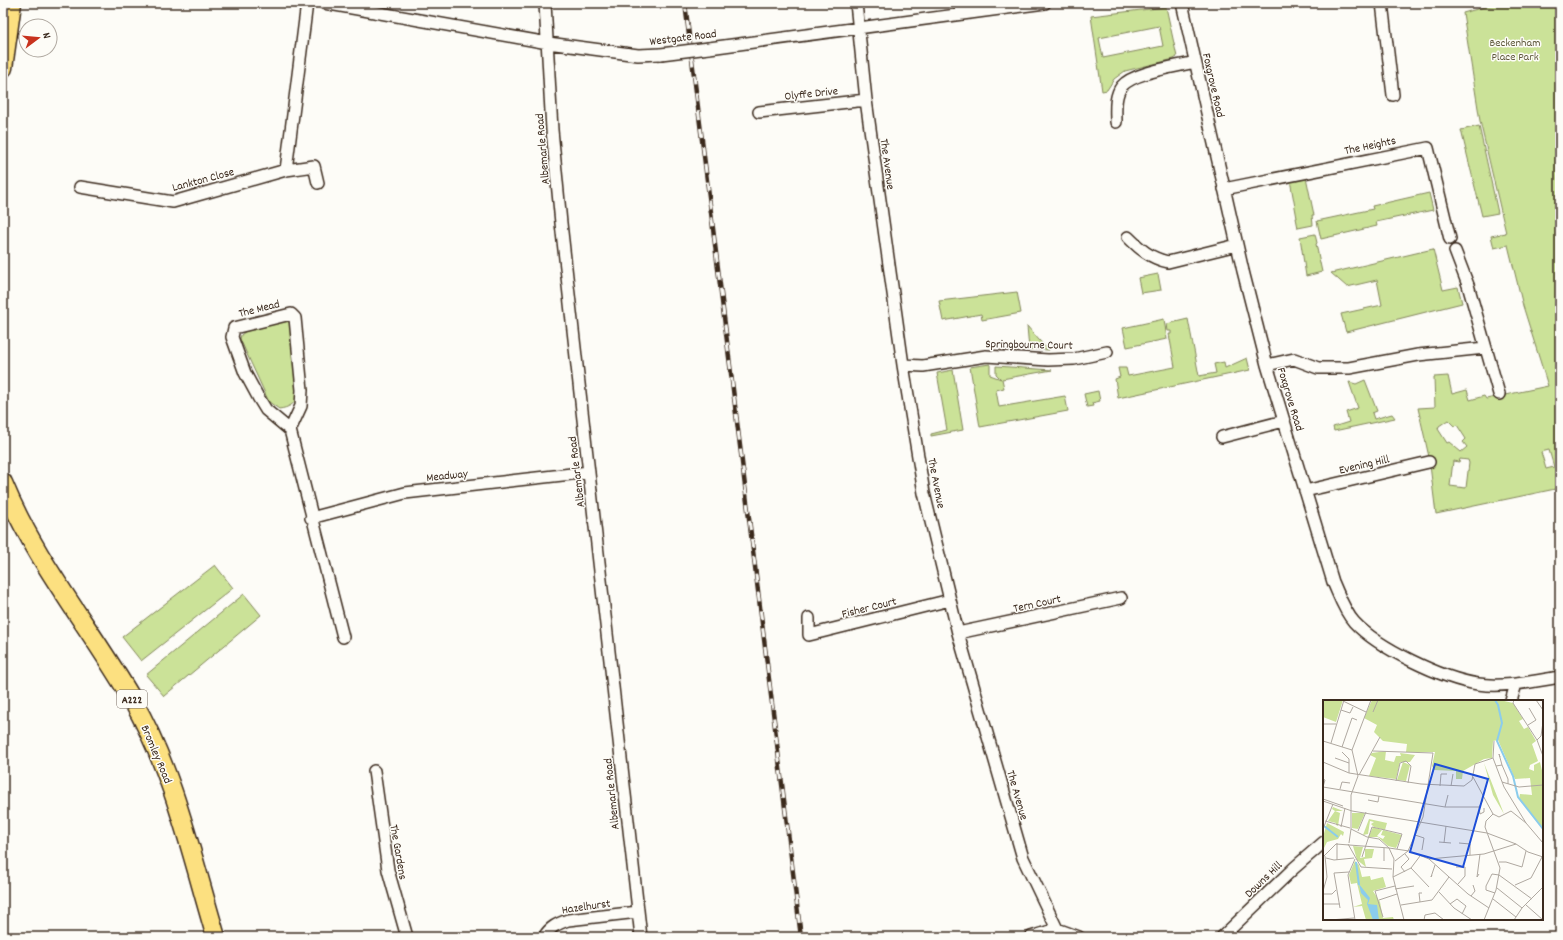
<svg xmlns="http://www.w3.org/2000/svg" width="1563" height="940" font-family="Dekko,sans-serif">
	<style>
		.green { fill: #cbe298; stroke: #83865b; fill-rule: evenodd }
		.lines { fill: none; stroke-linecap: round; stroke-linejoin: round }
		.minor-casing { stroke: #3b2a1e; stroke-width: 14 }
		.primary-casing { stroke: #3b2a1e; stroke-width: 21 }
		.minor { stroke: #fdfcf7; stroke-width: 11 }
		.primary { stroke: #fce080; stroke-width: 18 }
		.rail-casing { stroke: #3b2a1e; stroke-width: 4.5 }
		.rail { stroke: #fdfcf7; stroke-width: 3; stroke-dasharray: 9; stroke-linecap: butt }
		.minor-bridge-casing { stroke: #3b2a1e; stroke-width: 14; stroke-linecap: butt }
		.minor-bridge { stroke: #fdfcf7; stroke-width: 11 }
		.labels { text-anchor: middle; stroke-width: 3; stroke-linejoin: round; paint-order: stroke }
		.shield { fill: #fdfcf7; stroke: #75695f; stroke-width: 1 }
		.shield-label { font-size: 11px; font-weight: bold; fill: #3b2a1e }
		.street-label { font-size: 12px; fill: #3b2a1e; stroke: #fdfcf7 }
		.park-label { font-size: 12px; fill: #5f583c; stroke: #fdfcf7 }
		.inset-river { fill: none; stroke: #8bccec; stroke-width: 2 }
		.inset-road { fill: none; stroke: #afa8a0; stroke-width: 1 }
		.view { fill: #1d4ed8; fill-opacity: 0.15; stroke: #1d4ed8; stroke-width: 2 }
		.inset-edge { fill: none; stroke: #3b2a1e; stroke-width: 2 }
	</style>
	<rect width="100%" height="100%" fill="#fdfcf7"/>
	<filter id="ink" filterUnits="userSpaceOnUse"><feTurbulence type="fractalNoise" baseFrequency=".025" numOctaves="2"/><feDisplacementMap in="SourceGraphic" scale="8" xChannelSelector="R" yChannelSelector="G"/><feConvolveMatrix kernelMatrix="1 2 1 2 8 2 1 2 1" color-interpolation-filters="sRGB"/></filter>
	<g filter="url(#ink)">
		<!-- green -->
		<path class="green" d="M1498,3H1560V488L1436,514L1429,457L1418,408L1435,407L1434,377L1448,376L1452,394L1467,390L1470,400L1484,396L1486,399L1548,386L1523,306L1508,245L1494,248L1491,236L1506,233L1480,121L1463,13ZM1448,420L1454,426L1457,425L1466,439L1463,442L1467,447L1461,452L1449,442L1447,443L1438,429L1439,426ZM1549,450L1554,467L1546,469L1541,452ZM1460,459L1468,460L1469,463L1466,488L1450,486L1453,461L1459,462Z
			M1166,7L1177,57L1174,59L1125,71L1114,79L1107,90L1102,91L1091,16ZM1159,26L1163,46L1103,58L1099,38Z
			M1479,126L1498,213L1482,216L1461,130Z
			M1306,177L1314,215H1312L1313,225L1298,228L1296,218H1297L1290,180Z
			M1429,193L1433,210L1376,222L1377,226L1321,239L1317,221L1373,209L1372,206Z
			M1315,234L1317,243L1316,244L1322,272L1306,276L1300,237Z
			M1433,249L1443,290L1458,287L1462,303L1346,332L1341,314L1382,305L1377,280L1347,287L1331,273Z
			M1158,274L1161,290L1141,293L1138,278Z
			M1017,292L1021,313L982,320L981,314L943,321L939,301Z
			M1164,319L1167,339L1127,347L1123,328Z
			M1188,319L1199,376L1216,373L1214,364L1224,362L1225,368L1247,358L1250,370L1118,398L1115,379L1120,377L1118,368H1126L1128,376L1175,367L1169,334H1171V331H1168L1167,324Z
			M286,321L290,322L298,395C296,404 288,408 279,409L269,402L240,339L241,335L246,331Z
			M1027,326L1045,347L1048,346L1049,350L1029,349Z
			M990,364V375L1001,379L996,374V366L1052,370L1002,379L1004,388L996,390L999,407L1065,396L1068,411L980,427L970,367Z
			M953,370L963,430L931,436V434L947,430L937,373Z
			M1365,380L1377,411L1372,413L1374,419L1392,414L1395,418L1334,431L1333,427L1349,422L1346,412L1358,408L1349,382L1356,384Z
			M1098,391L1100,401L1092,403L1093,406L1087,407L1084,394Z
			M215,565L233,588L141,661L122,637Z
			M244,594L261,615L164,696L146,675Z"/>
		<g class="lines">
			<defs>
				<path id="minor" d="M324,3L548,43L638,55L661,54
					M545,3L552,130L561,223L641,937
					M856,3L866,100L903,365L924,493L958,633L1023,858L1057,929L1079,937
					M960,3L961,14
					M1182,3L1243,271L1267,365L1333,582C1339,595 1344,611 1354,622C1378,648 1443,679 1478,684C1505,688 1534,681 1560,677
					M1382,3L1393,95
					M709,48L1045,3
					M759,112L866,100
					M1116,122C1116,111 1114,96 1122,86C1134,72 1176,67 1195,62
					M286,170L314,166L318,183
					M80,187L173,202L286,170L307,3
					M1224,189L1428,148L1450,239
					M1128,237C1140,249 1150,258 1168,262L1237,245
					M1455,251L1468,285L1499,394
					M291,314L295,318L302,390L301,406L290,430L266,410L258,397L245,373L232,337L234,328Z
					M903,365L923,366L986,356L1048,360L1074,359L1107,352
					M1267,365L1294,359L1318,368H1349L1418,355L1485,348
					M290,430L343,637
					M1222,437L1284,421
					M1305,491L1429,462
					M311,518L405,493L589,472
					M809,618V635L950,600
					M958,633L1121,598
					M1511,701L1516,684
					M374,771L388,870L407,937
					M544,937C550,927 557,924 568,920L638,912
					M1031,937L1057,929
					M1222,937L1294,868L1324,842"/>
				<path id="primary" d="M3,68L12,3
					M3,483C35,561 91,628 133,701C174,773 192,857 216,937"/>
			</defs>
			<!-- minor casing -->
			<use href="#minor" class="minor-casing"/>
			<!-- primary casing -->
			<use href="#primary" class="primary-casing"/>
			<!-- minor -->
			<use href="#minor" class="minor"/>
			<!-- primary -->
			<use href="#primary" class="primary"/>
			<defs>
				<path id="rail" d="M685,3L801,937"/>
			</defs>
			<!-- rail casing -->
			<use href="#rail" class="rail-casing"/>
			<!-- rail -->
			<use href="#rail" class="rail"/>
			<defs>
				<path id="minor-bridge" d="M661,54L709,48"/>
			</defs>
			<!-- minor-bridge casing -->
			<use href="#minor-bridge" class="minor-bridge-casing"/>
			<!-- minor-bridge -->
			<use href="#minor-bridge" class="minor-bridge"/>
		</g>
	</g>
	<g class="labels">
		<!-- shield labels -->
		<rect class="shield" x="117" y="690" width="30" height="18" rx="3"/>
		<g class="shield-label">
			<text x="132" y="703">A222</text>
		</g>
		<!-- street labels -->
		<g class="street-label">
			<text transform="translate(683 37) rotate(-7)" y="4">Westgate Road</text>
			<text transform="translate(1214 85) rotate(77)" y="4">Foxgrove Road</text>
			<text transform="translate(811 93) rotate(-6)" y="4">Olyffe Drive</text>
			<text transform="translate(1370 145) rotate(-12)" y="4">The Heights</text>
			<text transform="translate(542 149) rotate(-95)" y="4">Albemarle Road</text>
			<text transform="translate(888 164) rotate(82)" y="4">The Avenue</text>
			<text transform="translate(203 179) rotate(-15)" y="4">Lankton Close</text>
			<text transform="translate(259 308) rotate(-14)" y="4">The Mead</text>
			<text transform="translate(1029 344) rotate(1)" y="4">Springbourne Court</text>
			<text transform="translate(1291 399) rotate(73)" y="4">Foxgrove Road</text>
			<text transform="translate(1364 464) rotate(-13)" y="4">Evening Hill</text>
			<text transform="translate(576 472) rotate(-97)" y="4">Albemarle Road</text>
			<text transform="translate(447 475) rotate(-6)" y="4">Meadway</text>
			<text transform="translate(937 483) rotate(79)" y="4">The Avenue</text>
			<text transform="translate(1037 603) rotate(-12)" y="4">Tern Court</text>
			<text transform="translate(869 607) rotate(-14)" y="4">Fisher Court</text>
			<text transform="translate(157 754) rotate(67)" y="4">Bromley Road</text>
			<text transform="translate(611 794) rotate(-96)" y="4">Albemarle Road</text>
			<text transform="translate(1018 795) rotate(74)" y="4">The Avenue</text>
			<text transform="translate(399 852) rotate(80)" y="4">The Gardens</text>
			<text transform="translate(1263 879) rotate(-44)" y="4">Downs Hill</text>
			<text transform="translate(586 906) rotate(-8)" y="4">Hazelhurst</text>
		</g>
		<!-- park labels -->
		<g class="park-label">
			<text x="1515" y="46">Beckenham<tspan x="1515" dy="14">Place Park</tspan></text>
		</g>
	</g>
	<!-- overview -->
	<g transform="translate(1323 700)">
		<rect width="220" height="220" fill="#fdfcf7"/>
		<path d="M0,0H20L13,22L0,17ZM49,0H177L190,3L200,19L196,21L201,29L205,27L213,41L209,44L215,61L207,65L206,69L211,71V65L217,62L220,75V129L196,99L197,94L209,95L207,78L192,79L175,40L170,41L169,58L161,59L140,71L139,79H133V71L111,70L109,66L112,52H83L84,44L60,41L51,32L54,25L41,18ZM63,51L62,60L71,62L73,56H78L77,53L92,55L87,62H77L73,79L46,76L53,58L47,55L49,53ZM80,62L87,65L83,81L74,80ZM161,63L181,114L170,95ZM10,107L20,111H12L17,113L15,126L13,125V123L5,121L12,111L9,109ZM29,113H42L35,129L29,128ZM46,119L64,123L62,130L51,127L48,124L51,122L47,121L45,134L40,135ZM4,123L21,132L20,136L15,131L18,134L15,139L4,142L1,148L0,137ZM50,127L59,130L54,136L60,139L62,136L58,135L60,130L79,135L73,148L65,146L55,137H45ZM30,146L40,147L37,158L42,157V149H51L49,158L41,159L43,167L34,160ZM32,161L36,165L39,177L47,176L48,180L60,177L63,187L50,191L57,202L60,218L70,217L71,220H43L39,206L30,207L39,204L34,183L28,184L26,175Z" fill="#cbe298"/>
		<path d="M36,184L47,198L45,204L54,205L56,220H50L44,204L45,200L38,193Z" fill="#8bccec"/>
		<path class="inset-river" d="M172,0L175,5L179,23L174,41L190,76L195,97L220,129M1,126L15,137M33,162L36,185"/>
		<path class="inset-road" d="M191,0L190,3L214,40L220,56M213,0L220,10M20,1L43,12M18,10L27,13L30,7M50,12L55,0M0,24H13M205,25L213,20L206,8M214,40L218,36L220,22M0,41L29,50M171,41L170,58L181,87L203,123L220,143M8,43L21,0M19,47L29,18L34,20M50,51L110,53M19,52L26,59V73M177,57L176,54L179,65M12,58L26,63M0,62L26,73L98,84L141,86L149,80L152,64L170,58M173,66L179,65L185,79V84M36,75L57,37M150,77L170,114L176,117L188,111L203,123M0,79L2,80L0,87L122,107H156L160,100M73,81L77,63L83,61L88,66L85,83M179,82L196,87L220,85M117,86L118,74H124M128,86L130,74M17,89L19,82L27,83M0,99L20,106M45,100L55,102L56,96M0,101L29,111M122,107L125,95M156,107L157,114L161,112V108M29,111L164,133L193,144M2,121L27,128M18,127L22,108M0,129L10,104M28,129L44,137L56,139L66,148L86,151L106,159L161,154L193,144L205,152L220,157M35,131L43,112M92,135L101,138L99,150M116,142L128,143M14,143V160M26,143L28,129V95L35,76L29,50L48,0M121,143L123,126M136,143L147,144V155M25,144L38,167L69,169M61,148V161M66,148L71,159L70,177L81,220M0,157L13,144L66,148M39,157L49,127L79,134L74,149M3,158L11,160L31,158M106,159L145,194L166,208M72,161L85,151L100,117L110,53M176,162H183L199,167L203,151M133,167H142V176L135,184M88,168L106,187M82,172L78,167L86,159L82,154M156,174L154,177L157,154M109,175L108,177L112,165M176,175L209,199M70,177L88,168L97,156M192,185L208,178L219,157M174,188L199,208M72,189L91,186M0,191L4,177L2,156M116,192L131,208L149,220M172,193L163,190V186L169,174L176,175M0,194H9L13,190M148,196L152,191L150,185M170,199L193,217M56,200L74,194M97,202L96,193H99M0,204H17M127,204L134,199L143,206L139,214M78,205L109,200L126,177M203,205L220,220M17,208L11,173L26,172M60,217L52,191L72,186M7,220L31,218M32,220L25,175L32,159M101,220L102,215L112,213L121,220M161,220L173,190L177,168L162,127L163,121L170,114M191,220L199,208L220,187"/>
		<path class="view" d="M112,64L165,79L140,167L87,152Z"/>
		<rect width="220" height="220" class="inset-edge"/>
	</g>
	<!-- margin -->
	<rect width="1563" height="940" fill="none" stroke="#fdfcf7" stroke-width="16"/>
	<rect x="8" y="8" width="1547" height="924" fill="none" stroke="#3b2a1e" stroke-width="1.5" filter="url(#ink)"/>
	<!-- north arrow -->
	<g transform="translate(38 38) rotate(74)"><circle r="19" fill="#fdfcf7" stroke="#afa8a0"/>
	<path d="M0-3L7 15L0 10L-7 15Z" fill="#c8321e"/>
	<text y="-6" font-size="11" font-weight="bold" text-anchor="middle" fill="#3b2a1e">N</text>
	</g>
</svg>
